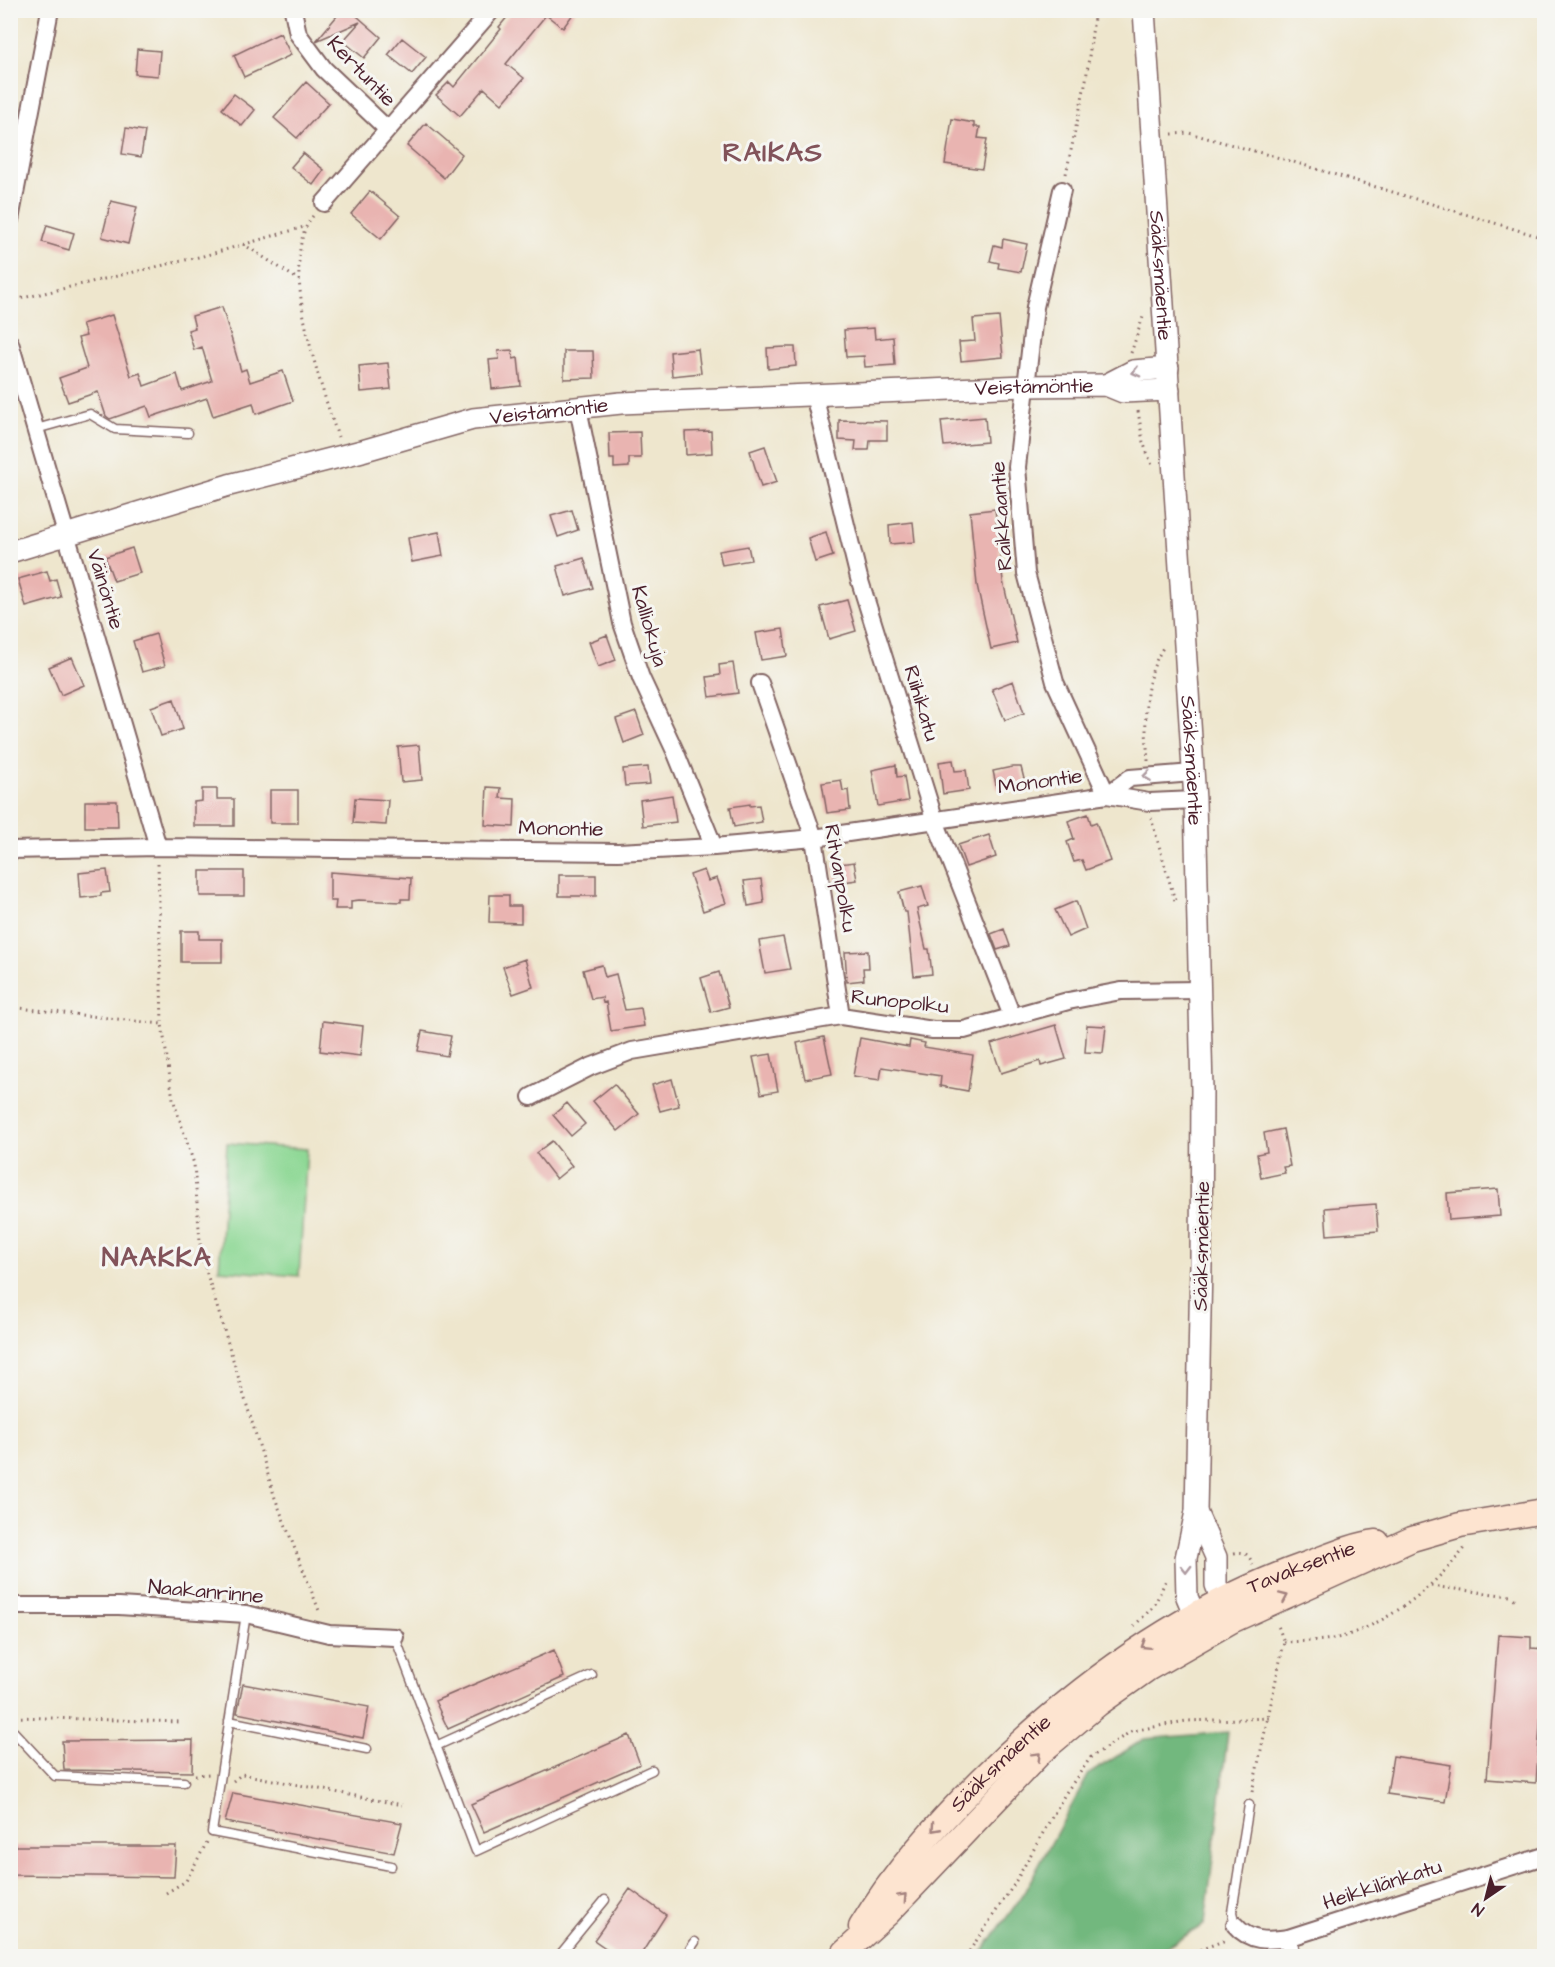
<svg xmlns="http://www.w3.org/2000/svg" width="1555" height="1967" font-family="'Architects Daughter',sans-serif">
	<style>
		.green { fill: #8ed895; stroke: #6c7c60; stroke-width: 1.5 }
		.forest { fill: #72b87e; stroke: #5e6c54; stroke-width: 1.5 }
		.building { fill: #e9b4b1 }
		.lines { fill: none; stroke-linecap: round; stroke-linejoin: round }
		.service-casing { stroke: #836564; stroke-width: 11 }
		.minor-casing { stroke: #836564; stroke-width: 20 }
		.tertiary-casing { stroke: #836564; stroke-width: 24 }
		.secondary-casing { stroke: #836564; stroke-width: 27 }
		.path { stroke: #836564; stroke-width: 3; stroke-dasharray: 1.5 4.5; stroke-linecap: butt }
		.service { stroke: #fff; stroke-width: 8 }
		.minor { stroke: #fff; stroke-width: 16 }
		.tertiary { stroke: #fff; stroke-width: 21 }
		.secondary { stroke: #fde4d0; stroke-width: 24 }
		.oneway { stroke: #ae9aa0 }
		.oneway2 { stroke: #a4827e }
		.labels { text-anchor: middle; stroke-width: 6; stroke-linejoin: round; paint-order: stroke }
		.street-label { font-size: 21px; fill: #4a1f2b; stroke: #f6f6f2 }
		.district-label { font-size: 27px; font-weight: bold; letter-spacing: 1.5px; fill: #82535a; stroke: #f6f6f2 }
	</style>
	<rect width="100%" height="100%" fill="#f6f6f2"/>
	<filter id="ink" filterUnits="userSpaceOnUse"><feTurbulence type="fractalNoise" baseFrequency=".0167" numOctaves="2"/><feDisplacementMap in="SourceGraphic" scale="12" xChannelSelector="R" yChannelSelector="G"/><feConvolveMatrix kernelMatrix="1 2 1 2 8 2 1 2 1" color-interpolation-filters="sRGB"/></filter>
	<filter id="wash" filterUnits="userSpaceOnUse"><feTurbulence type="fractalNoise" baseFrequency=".008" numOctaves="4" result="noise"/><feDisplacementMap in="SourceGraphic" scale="24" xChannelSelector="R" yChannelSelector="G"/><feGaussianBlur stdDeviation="1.35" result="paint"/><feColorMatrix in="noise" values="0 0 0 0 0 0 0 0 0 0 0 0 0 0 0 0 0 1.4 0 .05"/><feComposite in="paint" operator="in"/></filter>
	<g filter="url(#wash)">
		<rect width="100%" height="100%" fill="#eee6cd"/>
		<!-- green -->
		<path class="green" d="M227,1143L307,1149L299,1276L219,1270Z"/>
		<!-- forest -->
		<path class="forest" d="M1228,1732L1205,1924L1152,1956H979L1022,1896L1089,1774L1144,1739Z"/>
		<g id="blocks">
			<!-- building -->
			<path class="building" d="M342,10H350L381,37L364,58L343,41L360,22L316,41Z
				M513,10H576L563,28L546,15L506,64L524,78L502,104L484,88L460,116L436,95L449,82L454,87L501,29L499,27Z
				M280,33L291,55L244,77L234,55Z
				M402,38L426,57L412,74L388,55Z
				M137,49L160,51L158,76L135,74Z
				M306,82L329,103L297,138L274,118Z
				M234,94L255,110L242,126L222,109Z
				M952,119L974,123V127H980L978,138L987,139L982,169L945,164Z
				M426,123L462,154L444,178L407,146Z
				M126,128L145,131L141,157L122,154Z
				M303,153L324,170L313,185L291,167Z
				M370,191L400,216L381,239L351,214Z
				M111,201L137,207L128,244L102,237Z
				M47,225L74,233L69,250L42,242Z
				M1003,239L1027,244L1021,272L998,268L999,263L990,261L994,245L1002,247Z
				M222,307L241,371L246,369L250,382L283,371L293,401L256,414L253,403L213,416L207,398L151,417L147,406L110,419L106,416L98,392L68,402L59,378L87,368L78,338L86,336L82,324L112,315L131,376L140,373L144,386L177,374L182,391L212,381L202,347L194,350L188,330L195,328L192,316Z
				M999,317L1003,357L961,361L959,342L975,341L973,319Z
				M874,328L875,339L893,337L895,365L865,367L864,356L846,357L844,330Z
				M786,347H795L796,366L768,369L767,348Z
				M698,349L701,373L672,376L670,352Z
				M512,350L513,359L518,358L521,386L492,389L489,360L499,359L498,351Z
				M564,351H593L594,378L564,379Z
				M388,363L391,389L361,392L359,366Z
				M985,417L987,442L944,446L941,421Z
				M839,420L887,421V440H870L869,450H855L856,441L839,440Z
				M711,431L712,453L686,455L685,432Z
				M640,432L641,458H629V467L614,468V459H610L609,433Z
				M765,446L777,482L761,487L750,451Z
				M995,509L1003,581L1017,643L991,649L977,585L970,512Z
				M572,510L578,530L558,537L551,516Z
				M913,522L915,542L890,544L889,525Z
				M439,532L443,556L412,562L408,538Z
				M826,532L833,556L815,562L808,538Z
				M748,546L751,560L722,565L719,551Z
				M132,548L140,573L114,581L105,557Z
				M584,558L593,588L565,596L557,566Z
				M47,571L50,581L56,579L61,597L26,607L18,579Z
				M847,600L856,631L829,639L820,607Z
				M783,629L787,656L761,660L756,633Z
				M156,634L165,666L142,672L133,641Z
				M607,635L616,660L598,667L589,642Z
				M72,657L84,685L61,695L49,667Z
				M733,663L738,693L710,697L707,677L720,675L719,665Z
				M1013,681L1024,713L1005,720L992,689Z
				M174,699L183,729L161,736L151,707Z
				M636,712L644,735L624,743L616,719Z
				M419,745L422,780L401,782L398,747Z
				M953,760L955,771L966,770L969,790L943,794L939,762Z
				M896,765L897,777L904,776L908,801L878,806L872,770Z
				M648,767L650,784L625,786L623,769Z
				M1012,767H1021L1025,783L997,789L993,771Z
				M841,780L843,791L848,790L850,810L827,813L822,783Z
				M487,787L501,788L500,798L515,799L514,827L485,825Z
				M202,789H217V799H234V826H194V802L202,801Z
				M270,790H298V823H270Z
				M672,795L676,822L643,826L640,800Z
				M355,798L388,800L386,825L353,823Z
				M85,801H117L118,827H85Z
				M750,804V806L759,805L762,822L734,827L730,807Z
				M1088,814L1091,824L1096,822L1110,861L1086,870L1082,860L1074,862L1067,842L1074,839L1068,821Z
				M989,835L996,857L966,867L958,845Z
				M854,862L857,880L836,883L833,865Z
				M107,870L110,892L101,893V896L81,898L79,873Z
				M704,870L708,881L717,878L726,903L703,911L690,875Z
				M200,871H244V896H200Z
				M330,872L411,878L410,899H401V902L359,900L351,901V909H335L336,901H330Z
				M559,875H596V896H559Z
				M761,879L764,903L748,906L744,881Z
				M922,886L928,906L917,909L926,949H929L932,974L914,976L907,912H904L899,892Z
				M490,895H509V906H521V923L489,922Z
				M1076,901L1086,929L1068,937L1055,910Z
				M1004,929L1010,946L997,950L991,934Z
				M181,931H199V939H222V962H181Z
				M783,937L790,969L765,973L759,941Z
				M868,951L869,968H863L864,980L847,982L845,952Z
				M525,959L533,987L513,994L503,967Z
				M602,965L605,977L616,974L625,1010L641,1008L644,1026L611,1031L606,1002L603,1003L602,997L591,999L583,970Z
				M719,972L729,1007L711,1012L701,978Z
				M323,1021L363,1026L360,1056L320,1051Z
				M1056,1025L1066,1059L1041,1066L1040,1061L1001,1073L991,1044Z
				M1087,1025L1106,1026L1103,1053L1085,1052Z
				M422,1031L451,1036L447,1056L418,1051Z
				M824,1037L832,1074L805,1079L797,1043Z
				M860,1038L909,1047L910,1040L925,1043L924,1047L973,1055L968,1091L940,1086L941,1076L882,1067L880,1080L853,1076Z
				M771,1054L778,1091L761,1094L753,1057Z
				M672,1079L679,1106L660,1111L652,1085Z
				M614,1084L639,1114L618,1131L593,1101Z
				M567,1103L585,1124L571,1136L553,1115Z
				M1283,1129L1290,1166L1283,1167L1285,1173L1261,1178L1257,1154L1267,1152L1264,1133Z
				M552,1141L572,1166L556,1179L536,1153Z
				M1498,1189L1500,1216L1449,1220L1447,1193Z
				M1376,1204L1378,1231L1327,1235L1325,1208Z
				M1498,1635L1531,1637V1648L1545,1649V1697H1542L1536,1783L1487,1779Z
				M554,1650L564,1677L448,1729L435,1701Z
				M243,1684L369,1707L363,1738L237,1713Z
				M629,1735L640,1764L484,1832L471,1804Z
				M193,1740L192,1772L64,1770L62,1741Z
				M1393,1756L1451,1765L1445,1802L1387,1794Z
				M233,1793L402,1823L394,1853L225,1822Z
				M10,1846H176L174,1877L10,1875Z
				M630,1889L666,1915L640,1956H617L594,1940Z"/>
		</g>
	</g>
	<g filter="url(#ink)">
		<use href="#blocks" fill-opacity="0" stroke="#836564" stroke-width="1.5"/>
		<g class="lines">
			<defs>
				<path id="service" d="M36,429L90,414L115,429L188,433
					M246,1614L212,1832L391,1866
					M395,1637L476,1851L652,1770
					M229,1721L367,1749
					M14,1732L55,1776L184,1782
					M436,1746L592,1675
					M1235,1925L1232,1912L1249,1805
					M559,1956L605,1900
					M685,1956L695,1942"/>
				<path id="minor" d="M293,10L298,34L324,69L387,129
					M1062,190L1035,307L1017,467L1026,573L1055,682L1107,795
					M324,203L492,10
					M10,220L50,10
					M10,343L158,847
					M814,395L859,578L934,818L1012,1016
					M578,408L622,623L641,678L675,751L714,847
					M760,683L814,838L841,1016
					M1107,795L1130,778L1193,773
					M10,850L158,847L618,852L714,847L814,838L1107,795L1149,802L1195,800
					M531,1097L590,1067L632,1051L841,1016L933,1030H964L1068,1001L1121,991L1200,990
					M10,1606H119L246,1614L329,1634L395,1637
					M1235,1925C1249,1942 1268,1941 1288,1938L1544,1856
					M1288,1938L1292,1956"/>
				<g id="tertiary">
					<path id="s1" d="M1144,10L1195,800L1202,1090L1201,1264L1196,1512L1186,1558L1187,1597L1201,1630"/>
					<path d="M1106,385L1133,371L1168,368"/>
					<path id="s2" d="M10,552L229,485L362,451L473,419L621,403L1025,386L1106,385L1123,392L1169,390"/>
					<path d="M1196,1512L1216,1557V1585L1228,1616"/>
				</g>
				<g id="secondary">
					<path id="s3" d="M861,1927C894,1872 936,1825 981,1780C1075,1686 1182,1608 1307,1564C1329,1556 1354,1545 1377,1542"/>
					<path d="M845,1952L888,1913L1042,1751L1098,1704L1149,1668L1231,1621L1412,1539L1460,1525L1544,1511"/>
				</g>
			</defs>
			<!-- service casing -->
			<use href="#service" class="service-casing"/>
			<!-- minor casing -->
			<use href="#minor" class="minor-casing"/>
			<!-- tertiary casing -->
			<use href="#tertiary" class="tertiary-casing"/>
			<!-- secondary casing -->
			<use href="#secondary" class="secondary-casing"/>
			<!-- path -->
			<path class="path" d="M1172,134L1189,133L1287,160L1544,238
				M1066,174L1086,80L1095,10
				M313,216C276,260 321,385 338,437
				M243,244L299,280
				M10,301L207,255L304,227
				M1131,353L1143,317
				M1138,411L1143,442L1153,468
				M1148,761C1145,718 1141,683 1164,646
				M1151,818L1176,904
				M158,864L162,1024L173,1099L194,1164L201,1254L275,1498L320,1613
				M10,1007L162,1024
				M1234,1553C1245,1551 1248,1554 1253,1564
				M1431,1586L1510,1596L1516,1600
				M1134,1626L1154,1606L1166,1580
				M1284,1642C1304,1641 1328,1642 1348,1635C1397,1617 1432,1588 1465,1548
				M15,1717L182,1722
				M195,1775L209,1774
				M233,1781L242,1774L402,1805
				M1252,1792L1284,1642L1277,1623
				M166,1893L186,1881L207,1842
				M817,1956L823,1949
				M966,1956L1013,1886L1065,1794L1091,1757L1132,1731L1186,1721L1269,1718
				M1183,1956L1226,1940"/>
			<!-- service -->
			<use href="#service" class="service"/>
			<!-- minor -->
			<use href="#minor" class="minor"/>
			<!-- tertiary -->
			<use href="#tertiary" class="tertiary"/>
			<!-- secondary -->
			<use href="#secondary" class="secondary"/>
		</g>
		<!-- one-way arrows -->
		<defs><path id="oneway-chevron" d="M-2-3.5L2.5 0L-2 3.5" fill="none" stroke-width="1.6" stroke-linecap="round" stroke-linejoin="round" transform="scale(1.5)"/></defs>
		<g class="oneway">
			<use href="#oneway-chevron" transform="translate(1136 372) rotate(166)"/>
			<use href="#oneway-chevron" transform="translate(1147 776) rotate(173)"/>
			<use href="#oneway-chevron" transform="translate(1186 1569) rotate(89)"/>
		</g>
		<g class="oneway2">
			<use href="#oneway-chevron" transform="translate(1284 1597) rotate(-24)"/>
			<use href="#oneway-chevron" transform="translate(1145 1645) rotate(148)"/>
			<use href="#oneway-chevron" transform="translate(1037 1756) rotate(-45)"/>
			<use href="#oneway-chevron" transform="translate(935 1828) rotate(132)"/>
			<use href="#oneway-chevron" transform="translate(903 1897) rotate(-47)"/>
		</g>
	</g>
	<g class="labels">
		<!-- street labels -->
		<g class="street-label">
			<text transform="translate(362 71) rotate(46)" y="7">Kertuntie</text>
			<text dy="7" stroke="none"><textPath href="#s1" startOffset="266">Sääksmäentie</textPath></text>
			<text dy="7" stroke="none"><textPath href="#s2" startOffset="1044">Veistämöntie</textPath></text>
			<text dy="7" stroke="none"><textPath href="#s2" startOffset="558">Veistämöntie</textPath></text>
			<text transform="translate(1001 516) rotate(-94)" y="7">Raikkaantie</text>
			<text transform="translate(106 589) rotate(73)" y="7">Väinöntie</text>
			<text transform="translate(650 626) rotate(74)" y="7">Kalliokuja</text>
			<text transform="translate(922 703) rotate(73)" y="7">Riihikatu</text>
			<text dy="7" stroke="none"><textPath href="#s1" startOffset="752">Sääksmäentie</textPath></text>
			<text transform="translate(1040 781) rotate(-8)" y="7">Monontie</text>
			<text transform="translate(561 828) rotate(1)" y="7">Monontie</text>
			<text transform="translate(841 878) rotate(80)" y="7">Ritvanpolku</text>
			<text transform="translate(900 1001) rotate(6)" y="7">Runopolku</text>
			<text transform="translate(1201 1246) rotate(-89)" y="7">Sääksmäentie</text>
			<text dy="7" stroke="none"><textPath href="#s3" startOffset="578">Tavaksentie</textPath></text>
			<text transform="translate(206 1591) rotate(5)" y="7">Naakanrinne</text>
			<text dy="7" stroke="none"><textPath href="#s3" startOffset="216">Sääksmäentie</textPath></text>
			<text transform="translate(1382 1884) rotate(-18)" y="7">Heikkilänkatu</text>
		</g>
		<!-- district labels -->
		<g class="district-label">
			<text x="773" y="161">RAIKAS</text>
			<text x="157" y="1266">NAAKKA</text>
		</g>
	</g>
	<!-- margin -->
	<rect width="1555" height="1967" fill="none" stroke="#f6f6f2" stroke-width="36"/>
	<!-- north arrow -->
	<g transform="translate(1486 1898) rotate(215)" stroke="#f6f6f2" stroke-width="4.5" paint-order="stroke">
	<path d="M0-4.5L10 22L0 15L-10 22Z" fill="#4a1f2b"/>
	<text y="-9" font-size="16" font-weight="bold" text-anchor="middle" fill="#4a1f2b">N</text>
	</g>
</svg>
